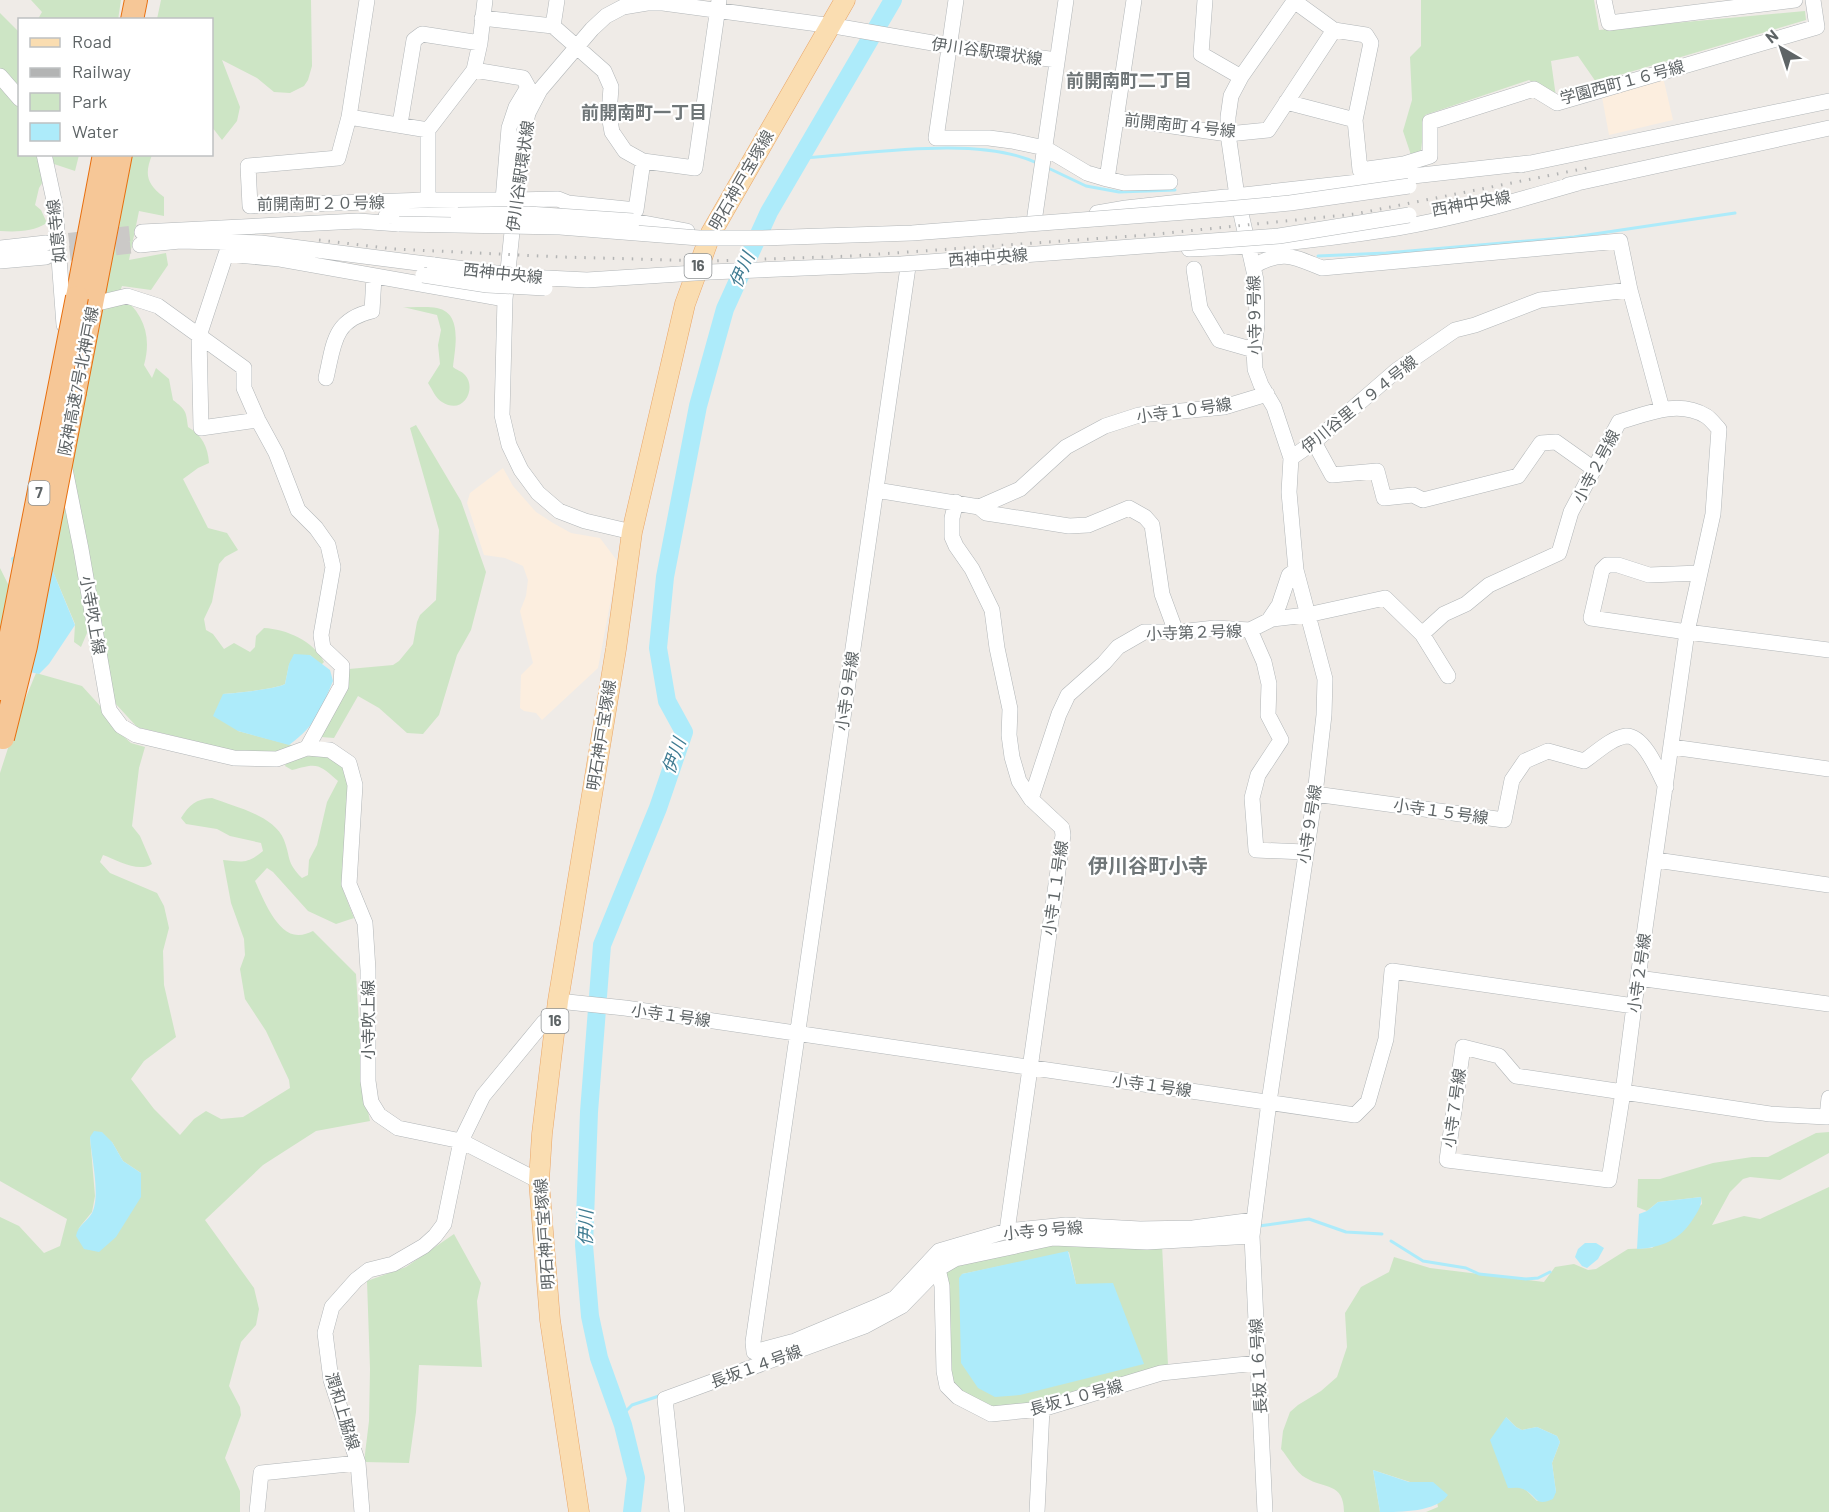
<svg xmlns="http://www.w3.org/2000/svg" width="1829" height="1512" font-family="Barlow,'Noto Sans JP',sans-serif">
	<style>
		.commercial { fill: #fceedf }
		.green { fill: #cde5c5; fill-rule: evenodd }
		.water { fill: #adebfa }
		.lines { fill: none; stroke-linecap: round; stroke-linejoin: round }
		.stream { stroke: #adebfa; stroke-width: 3 }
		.river { stroke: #adebfa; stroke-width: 18 }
		.minor-tunnel { stroke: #cbc9c7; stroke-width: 15; stroke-dasharray: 15 8; stroke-linecap: butt }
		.minor-casing { stroke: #b2b6b8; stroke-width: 16 }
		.major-casing { stroke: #e9a567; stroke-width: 21 }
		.highway-casing { stroke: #e76f0f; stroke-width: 24 }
		.minor { stroke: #fff; stroke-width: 15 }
		.major { stroke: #faddb1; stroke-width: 20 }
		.highway { stroke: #f6c797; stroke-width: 22 }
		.rail { stroke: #b3b4b4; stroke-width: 3; stroke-dasharray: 1.5 8; stroke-linecap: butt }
		.minor-bridge-casing { stroke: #b2b6b8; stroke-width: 16; stroke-linecap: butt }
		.highway-bridge-casing { stroke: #e76f0f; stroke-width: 24; stroke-linecap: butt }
		.minor-bridge { stroke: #fff; stroke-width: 15 }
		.highway-bridge { stroke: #f6c797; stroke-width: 22 }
		.labels { text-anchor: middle; stroke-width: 4.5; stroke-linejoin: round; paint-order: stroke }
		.shield { fill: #fff; stroke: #8e9294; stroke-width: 1.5 }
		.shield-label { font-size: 15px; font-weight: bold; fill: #5e6466 }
		.street-label { font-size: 16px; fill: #5e6466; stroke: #fff }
		.neighbourhood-label { font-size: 18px; font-weight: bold; fill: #6f7678; stroke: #fff }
		.water-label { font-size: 18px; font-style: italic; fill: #407c92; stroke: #fff }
		.quarter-label { font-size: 20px; font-weight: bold; fill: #6f7678; stroke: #fff }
	</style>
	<rect width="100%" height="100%" fill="#efebe7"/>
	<!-- commercial -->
	<path class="commercial" d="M1663,77L1673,120L1609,135L1602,97Z
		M503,468L513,486L536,512L553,523L571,533L600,538L618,562L598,668L542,720L536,713L524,711L520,708L521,675L533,663L520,611L526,596L528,580L523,566L505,558L484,555L467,503L470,493Z"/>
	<!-- green -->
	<path class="green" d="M31,0H121L118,20L38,19L42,12Z
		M161,0H311L312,66L308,80L304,86L290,93L274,92L257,78L222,60L240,107L237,121L222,140L212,127V20L157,19Z
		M1421,0H1594L1599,30L1805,11L1806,20L1596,82L1578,56L1551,61L1556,97L1529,80L1425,115L1421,151L1411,155L1403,131L1412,100L1410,57L1421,46Z
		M0,13L19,32L20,154L79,155L75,171L54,164L39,188L35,205L41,210L47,223C32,232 16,232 0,231Z
		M130,155H152C144,175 147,184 164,197V216L139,211L129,260L166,253L168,265L151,290L122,286L119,294C144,313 152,336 144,365L152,378L156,368L169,379L173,400C186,410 186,411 188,427C202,435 208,447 209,463L198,468L183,479L208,528L227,533L238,550L225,557L219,564L212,602L204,619L206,630L213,634L224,649L234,643L250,652L255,647L256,636L264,628C286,629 314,641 324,662L321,665L310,655L289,665L285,684C276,689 237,693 223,694L238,731L295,746L273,754L240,752L137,727L114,702L69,469Z
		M403,307C414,308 426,306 437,308C463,313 455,348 453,367C456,370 462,371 465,375C477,388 464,416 442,402C436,399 432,389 428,383L440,364L438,345L441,330L437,315Z
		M416,425L461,501L486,572L471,630L457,655L439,715L423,734L407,733L379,708L358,696L334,738L321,737L349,669L393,665L399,661L413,644L417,622L420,615L436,600L439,530L410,428Z
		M63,493L86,602L87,633L81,647L74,642L75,624L51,567Z
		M0,568L11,590L0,636Z
		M36,673L82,686L102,708L114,728L131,743L145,747L139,768L132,826L140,836L152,864C138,873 117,860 103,855L100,862L110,873L157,893L164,906L169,928L163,951L164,985L176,1037L144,1061L131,1079L154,1109L180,1135L194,1119L206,1111L221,1119L243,1117L290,1088L289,1080L266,1031L245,999L240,969L245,955L244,939L231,903L223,860C243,862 247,864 263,851L261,843L230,836L217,829L186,824L181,818C189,805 196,799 212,798C235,807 274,815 284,840C291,858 286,862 302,878L308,875L309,860L317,845L327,802L338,781C318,763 317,763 292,770L285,766L288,759C318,754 340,751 352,784L343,890L354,918L336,924L308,911L273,872L267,868L255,881C263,898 277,936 299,935C303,935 309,933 313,931L356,974L363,1088L370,1121L316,1131L263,1165L205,1220L254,1288L259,1309L256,1325L241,1342L229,1386L240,1407L241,1415L225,1458L240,1491V1512H0V1217L19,1226L44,1253L60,1246L67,1219L0,1181V773L19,714ZM90,1137L112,1142L123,1161L141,1173L78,1229L92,1212L95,1196Z
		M1829,1132V1153L1780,1180L1750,1177L1743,1179L1730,1192L1712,1225L1744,1216L1760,1219L1829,1187V1512H1426L1438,1507L1433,1482H1410L1373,1470L1380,1512H1344C1344,1482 1324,1489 1306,1478C1296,1473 1288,1457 1281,1449L1283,1431L1290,1412L1298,1405L1321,1391L1337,1377L1347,1347L1345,1313L1361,1287L1389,1272L1394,1257L1430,1268L1544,1282L1555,1267L1574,1264L1588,1270L1596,1269L1628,1249L1652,1248L1702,1204L1701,1197L1658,1202L1647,1211L1637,1207L1638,1179H1660L1713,1163L1752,1157H1768L1816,1133ZM1506,1417L1516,1427L1522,1430L1537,1427L1557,1436L1560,1442L1552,1463L1556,1492L1537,1501L1526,1490L1520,1487Z
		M454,1234L481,1283L477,1301L482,1367L419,1365L416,1412L409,1463L364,1462L369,1421L370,1369L367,1281L406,1267Z
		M1060,1243L1162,1245L1168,1365C1132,1376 1015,1420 984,1407C972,1402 961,1390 950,1382L942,1269ZM1069,1252L1076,1284L962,1274Z"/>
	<!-- water -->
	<path class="water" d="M40,540L75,625L49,664L39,674L30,672L11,558Z
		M294,654L310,655L330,670L333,681C320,712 317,724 289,745L238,731L213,716L223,694C237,693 276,689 285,684L289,664Z
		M94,1131L102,1132L112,1142L123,1161L141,1173V1197L116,1237L99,1252L84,1249L76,1236C78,1225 87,1222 92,1213C101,1196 91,1156 90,1137Z
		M1701,1197C1702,1206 1698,1211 1693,1219C1680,1240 1661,1248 1637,1249L1639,1214L1647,1211L1658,1202Z
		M1585,1243H1596L1604,1248L1598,1259L1587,1268L1582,1266L1575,1257L1578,1249Z
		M1068,1251L1076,1284L1113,1283L1144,1364L1020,1395L995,1397L978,1388L961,1363L959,1278L962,1274Z
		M1506,1417L1516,1427L1522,1430L1537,1427L1557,1436L1560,1442L1552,1463L1556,1492L1553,1499C1534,1508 1537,1494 1523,1489C1518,1487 1513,1488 1508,1488L1490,1440Z
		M1373,1470L1409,1482H1433L1448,1495C1436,1512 1402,1512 1380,1512Z"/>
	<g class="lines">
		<!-- stream -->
		<path class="stream" d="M801,158C868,154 978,135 1037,163
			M1046,167L1086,186L1119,192L1175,190
			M1318,256L1386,253L1574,237L1735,213
			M1259,1226L1309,1219L1346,1232L1382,1234
			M1391,1241L1423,1261L1466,1268L1479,1274L1526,1279L1538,1278L1550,1272
			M623,1425L624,1413L632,1405L662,1395"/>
		<!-- river -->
		<path class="river" d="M632,1512L636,1478L623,1425L599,1358L590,1316L584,1245L589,1112L602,945L658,808L684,732L667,701L658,648L665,577L698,406L725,309L769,212L893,0"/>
		<!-- minor-tunnel -->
		<path class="minor-tunnel" d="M46,243L142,232
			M47,256L140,245"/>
		<defs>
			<path id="minor" d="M367,0L349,117L338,158L248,166L250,206L428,200H503L509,128L516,107L528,87L523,78L474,70
				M956,0L936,138H989L1012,141L1045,148L1087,173L1107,179L1124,183L1170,182
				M1205,0L1201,54L1241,77
				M1604,0L1609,23L1795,0
				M1294,1L1334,30L1366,35L1371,43L1355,120L1360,170L1404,164L1430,156V122L1534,89L1557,103L1817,27L1813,0
				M482,18L553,26L604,71L611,87L609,115L612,132L625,151L643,161L695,168L719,0
				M553,26L557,0
				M0,76L20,99
				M1286,102L1355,120
				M349,117L428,130
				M1116,118L1228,134L1268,130L1334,30
				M400,124L414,40L422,34L480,43
				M44,154L55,205L64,325
				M1521,165L1829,101
				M1107,179L1134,0
				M1568,185L1829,128
				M428,200V130L474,70L480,43L485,0
				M516,200L558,199L568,203L636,210L643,161
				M1097,213L1126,208L1529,163
				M386,216L458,215
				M633,221L687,231
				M1034,222L1066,0
				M142,232L358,221L399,224
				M140,245L180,241L261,243L434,265
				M0,248L46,243
				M1189,249C1258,247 1328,239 1397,228C1458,218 1519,200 1578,183
				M0,261L46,257
				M1254,266C1283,249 1294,257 1322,268L1620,241L1630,290L1662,409
				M908,267L753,1342L754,1352L795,1341L876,1307L895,1298L939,1251L1007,1231L1066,1225L1140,1229L1193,1228L1254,1220
				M1194,269L1200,308L1219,340L1254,350
				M102,302L127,296L158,306L244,368V388L258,420L276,453L298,510L316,528L328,545L333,567L321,635L323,648L342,666L341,686L307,748
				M326,378C334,344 333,320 372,311L374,277
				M258,420L201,428L199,336L226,254L280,259L505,299
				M1314,442L1332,475L1377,471L1384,498L1413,495L1423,500L1518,476L1541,443L1556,442L1594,469
				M1291,458L1314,442L1397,370L1455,330L1475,325L1540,300L1630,290
				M65,469L81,549L109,710L121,726L136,735L234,758L277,759L307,748L330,750L349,763L355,785L349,884L365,923L368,970V1081L371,1102L379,1115L398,1128L461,1141L539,1181
				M876,490L979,507L1020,489L1066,447L1105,426L1139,415L1224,407L1267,394
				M956,502L952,518V537L956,546L972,569L992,610L997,648L1010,709L1009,735L1012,757L1019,781L1031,799L1062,828L1063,835L1007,1231
				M979,507L986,513L1069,526L1088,525L1129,508L1145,517L1152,525L1162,594L1176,632
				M632,532L585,521L559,511L538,493L521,470L509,445L502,415L505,299L521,146L528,113L540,90L592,29L606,16L623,7L647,3H663L840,27L950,46L1057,60
				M1269,620L1279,605L1289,575L1296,570
				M1250,630L1264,662L1269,684L1268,715L1281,740L1258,775L1252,798L1256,850L1305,852
				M1422,634L1444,614L1466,604L1489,585L1559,553L1571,512L1619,422C1646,414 1678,399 1706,416C1711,419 1715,425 1719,429L1713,514L1687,632L1591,618L1602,570L1607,565H1618L1649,575L1700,573
				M1829,650L1687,632L1634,1006L1623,1092L1770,1114L1827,1117L1829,1098
				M1672,747L1829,769
				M1315,794L1504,820L1512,780L1525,761L1548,751L1584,761C1596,753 1611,738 1626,736C1644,735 1659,773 1666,787
				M1031,799L1059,714L1068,695L1104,663L1118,647L1144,632H1179L1215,628L1250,630L1272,619L1307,615L1385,598L1422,634L1448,676
				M1656,860L1829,885
				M1638,978L1829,1004
				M558,1001L625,1008L1355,1115L1368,1102L1386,1039L1392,971L1634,1006
				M1463,1047L1499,1056L1516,1076L1623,1092L1609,1180L1447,1160Z
				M938,1269L942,1286L944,1371L947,1386L958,1397L991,1414L1042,1409L1161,1373L1257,1363
				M257,1512L261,1473L358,1463
				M362,1512L358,1463L331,1380L325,1333L332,1307L356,1280L369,1270L393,1264L424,1246L435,1236L444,1224L461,1141L483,1096L544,1022L555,1024
				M677,1512L665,1399L865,1326L902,1306L938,1269L955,1259L1053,1238L1147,1242L1252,1236
				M1037,1512L1042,1409
				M1265,1512L1252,1236L1269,1102L1315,794L1324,715L1325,679L1296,570L1289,492L1291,458L1274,407L1261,385L1255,369L1254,350L1257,324L1256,280L1237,196L1228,134V117L1231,96L1241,77L1295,0"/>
			<path id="major" d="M579,1512L550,1320L539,1181L542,1134L558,1001L616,649L632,532L685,304L711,233L845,0"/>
			<path id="highway" d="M132,20L136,0
				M77,297L104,154
				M75,392L121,154"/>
		</defs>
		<!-- minor casing -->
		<use href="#minor" class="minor-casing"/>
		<!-- major casing -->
		<use href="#major" class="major-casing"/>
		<!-- highway casing -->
		<use href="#highway" class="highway-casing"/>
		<!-- minor -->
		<use href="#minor" class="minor"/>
		<!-- major -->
		<use href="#major" class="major"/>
		<!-- highway -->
		<use href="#highway" class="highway"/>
		<!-- rail -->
		<path class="rail" d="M319,240L394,249L561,257L712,261L852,256L1147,235L1355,214L1587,168"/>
		<defs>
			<path id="minor-bridge" d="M458,215L528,214L633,221
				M399,224L560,227L699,238H762L912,233L1225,209L1290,203L1409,186
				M434,265L526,277L587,280L710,272L901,264L1279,236L1409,215
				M423,275L487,285L545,288"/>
			<path id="highway-bridge" d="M0,689L77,297
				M3,738L26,646L75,392"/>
		</defs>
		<!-- minor-bridge casing -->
		<use href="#minor-bridge" class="minor-bridge-casing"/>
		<!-- highway-bridge casing -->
		<use href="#highway-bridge" class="highway-bridge-casing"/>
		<!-- minor-bridge -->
		<use href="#minor-bridge" class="minor-bridge"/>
		<!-- highway-bridge -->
		<use href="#highway-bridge" class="highway-bridge"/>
	</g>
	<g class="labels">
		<!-- shield labels -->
		<g class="shield">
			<rect x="684.5" y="254" width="27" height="24" rx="4.5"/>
			<rect x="28.5" y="481" width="21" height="24" rx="4.5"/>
			<rect x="541.5" y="1009" width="27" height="24" rx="4.5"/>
		</g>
		<g class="shield-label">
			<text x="698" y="271">16</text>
			<text x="39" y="498">7</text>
			<text x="555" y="1026">16</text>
		</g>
		<!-- street labels -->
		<g class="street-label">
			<text transform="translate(987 51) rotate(8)" y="6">伊川谷駅環状線</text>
			<text transform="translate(1622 82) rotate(-15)" y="6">学園西町１６号線</text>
			<text transform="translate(1180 125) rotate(6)" y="6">前開南町４号線</text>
			<text transform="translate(520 176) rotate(-82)" y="6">伊川谷駅環状線</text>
			<text transform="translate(741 180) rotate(-60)" y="6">明石神戸宝塚線</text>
			<text transform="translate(321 203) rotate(-1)" y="6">前開南町２０号線</text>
			<text transform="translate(1471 203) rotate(-10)" y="6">西神中央線</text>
			<text transform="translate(56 231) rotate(-96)" y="6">如意寺線</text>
			<text transform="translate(988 257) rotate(-4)" y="6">西神中央線</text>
			<text transform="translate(503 273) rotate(6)" y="6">西神中央線</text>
			<text transform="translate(1254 315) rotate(-91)" y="6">小寺９号線</text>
			<text transform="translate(78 381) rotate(-79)" y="6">阪神高速7号北神戸線</text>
			<text transform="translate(1359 404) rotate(-39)" y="6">伊川谷里７９４号線</text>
			<text transform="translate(1184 410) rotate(-8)" y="6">小寺１０号線</text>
			<text transform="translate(1596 466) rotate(-62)" y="6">小寺２号線</text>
			<text transform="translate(93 615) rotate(80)" y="6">小寺吹上線</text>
			<text transform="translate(1194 632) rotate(-2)" y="6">小寺第２号線</text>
			<text transform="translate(847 691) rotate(-82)" y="6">小寺９号線</text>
			<text transform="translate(601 735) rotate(-81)" y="6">明石神戸宝塚線</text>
			<text transform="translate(1441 811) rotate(8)" y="6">小寺１５号線</text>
			<text transform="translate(1309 824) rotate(-81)" y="6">小寺９号線</text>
			<text transform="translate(1055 888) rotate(-82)" y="6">小寺１１号線</text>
			<text transform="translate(1639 973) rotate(-82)" y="6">小寺２号線</text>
			<text transform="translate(671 1015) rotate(8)" y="6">小寺１号線</text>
			<text transform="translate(368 1020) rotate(-90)" y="6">小寺吹上線</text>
			<text transform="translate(1152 1085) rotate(8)" y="6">小寺１号線</text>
			<text transform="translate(1454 1108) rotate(-82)" y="6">小寺７号線</text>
			<text transform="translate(1043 1230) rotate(-5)" y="6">小寺９号線</text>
			<text transform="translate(544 1234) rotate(-94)" y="6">明石神戸宝塚線</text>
			<text transform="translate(756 1366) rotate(-20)" y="6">長坂１４号線</text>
			<text transform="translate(1258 1366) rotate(-93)" y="6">長坂１６号線</text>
			<text transform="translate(1076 1397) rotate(-15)" y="6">長坂１０号線</text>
			<text transform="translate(343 1411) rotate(73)" y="6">潤和上脇線</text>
		</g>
		<!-- neighbourhood labels -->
		<g class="neighbourhood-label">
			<text x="1129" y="87">前開南町二丁目</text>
			<text x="644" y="119">前開南町一丁目</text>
		</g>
		<!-- water labels -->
		<g class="water-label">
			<text transform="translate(742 270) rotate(-66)" y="6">伊川</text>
			<text transform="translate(674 756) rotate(-70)" y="6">伊川</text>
			<text transform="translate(586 1228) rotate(-89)" y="6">伊川</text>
		</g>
		<!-- quarter labels -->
		<g class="quarter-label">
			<text x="1148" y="873">伊川谷町小寺</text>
		</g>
	</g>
	<!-- legend -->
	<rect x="18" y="18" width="195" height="138" fill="#ffffff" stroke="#bfc1c2" stroke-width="1.5"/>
	<rect x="30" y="38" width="30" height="9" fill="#faddb1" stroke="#bfc1c2" stroke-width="1.5"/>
	<text x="72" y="48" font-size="18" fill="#5e6466">Road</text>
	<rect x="30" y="68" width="30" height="9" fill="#b3b4b4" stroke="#bfc1c2" stroke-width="1.5"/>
	<text x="72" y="78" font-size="18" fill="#5e6466">Railway</text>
	<rect x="30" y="93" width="30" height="18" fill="#cde5c5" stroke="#bfc1c2" stroke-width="1.5"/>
	<text x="72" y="108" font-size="18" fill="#5e6466">Park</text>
	<rect x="30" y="123" width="30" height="18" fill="#adebfa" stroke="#bfc1c2" stroke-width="1.5"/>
	<text x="72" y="138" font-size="18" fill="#5e6466">Water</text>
	<!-- north arrow -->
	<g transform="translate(1781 48) rotate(321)" stroke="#ffffff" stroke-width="4.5" paint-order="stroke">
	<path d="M0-4.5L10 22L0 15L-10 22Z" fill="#5e6466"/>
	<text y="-9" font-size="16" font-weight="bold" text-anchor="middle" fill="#5e6466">N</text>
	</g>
</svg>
